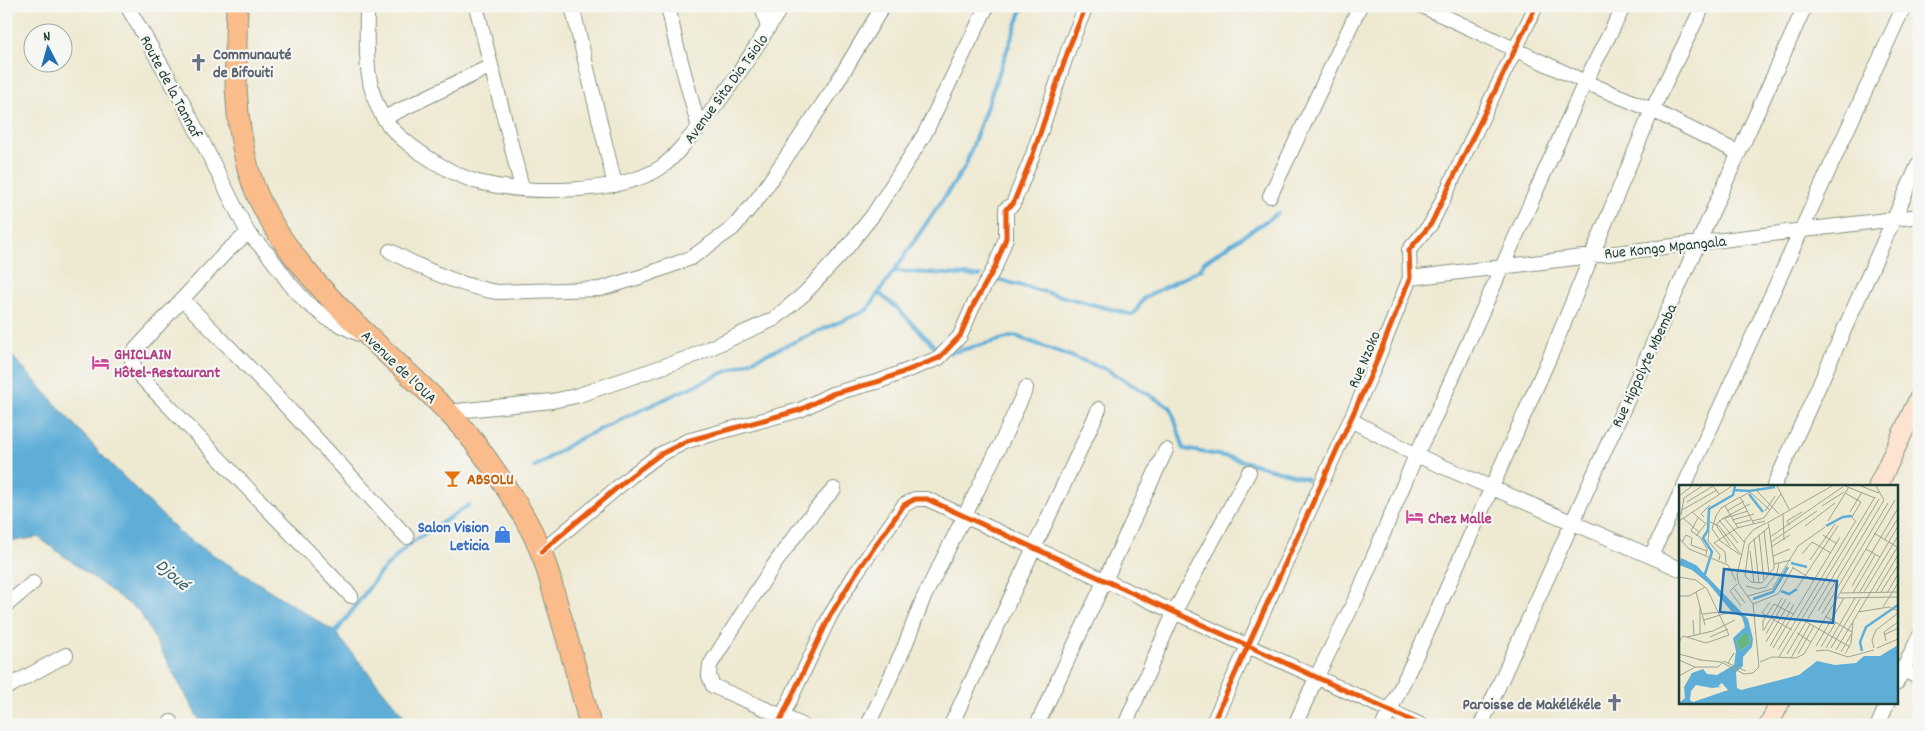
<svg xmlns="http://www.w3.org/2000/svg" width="1925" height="731" font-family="Dekko,sans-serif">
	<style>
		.water { fill: #5eaed8; stroke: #3e7686 }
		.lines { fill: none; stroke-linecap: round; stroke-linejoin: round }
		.stream { stroke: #5eaed8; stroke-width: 4 }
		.street-casing { stroke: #869382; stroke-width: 16 }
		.secondary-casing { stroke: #869382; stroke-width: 21 }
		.primary-casing { stroke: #869382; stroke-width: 23 }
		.street { stroke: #fff; stroke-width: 14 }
		.secondary { stroke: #fde4d1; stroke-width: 19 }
		.primary { stroke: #fabc8b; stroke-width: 21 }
		.cycleway-casing { stroke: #f6f6f2; stroke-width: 8 }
		.cycleway { stroke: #e8590c; stroke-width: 5 }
		.labels { text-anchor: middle; stroke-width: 4.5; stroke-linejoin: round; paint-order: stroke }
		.worship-label { font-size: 16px; font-weight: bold; fill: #5b616d; stroke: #f6f6f2; text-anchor: start }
		.street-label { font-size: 16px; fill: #1f3d34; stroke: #f6f6f2 }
		.hotel-label { font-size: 16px; font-weight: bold; fill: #b23c85; stroke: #f6f6f2; text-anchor: start }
		.food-label { font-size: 16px; font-weight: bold; fill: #c56008; stroke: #f6f6f2; text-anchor: start }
		.shop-label { font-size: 16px; font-weight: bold; fill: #366cbe; stroke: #f6f6f2; text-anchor: end }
		.water-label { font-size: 18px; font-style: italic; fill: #325f65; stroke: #f6f6f2 }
		.inset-river { fill: none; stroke: #5eaed8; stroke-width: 2.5 }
		.inset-road { fill: none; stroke: #9ba492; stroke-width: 1 }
		.view { fill: #1f6fb2; fill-opacity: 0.15; stroke: #1f6fb2; stroke-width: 2.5 }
		.inset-edge { fill: none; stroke: #1f3d34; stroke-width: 2.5 }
	</style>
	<rect width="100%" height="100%" fill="#f6f6f2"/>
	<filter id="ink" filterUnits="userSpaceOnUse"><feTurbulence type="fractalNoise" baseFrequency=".02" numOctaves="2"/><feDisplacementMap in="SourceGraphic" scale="10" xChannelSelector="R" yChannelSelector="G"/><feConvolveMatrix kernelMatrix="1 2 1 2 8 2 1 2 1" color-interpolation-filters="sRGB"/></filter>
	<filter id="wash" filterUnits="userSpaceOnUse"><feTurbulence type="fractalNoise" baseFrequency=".0096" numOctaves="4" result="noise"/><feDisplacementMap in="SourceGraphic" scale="20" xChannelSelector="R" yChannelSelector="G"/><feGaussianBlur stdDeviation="1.12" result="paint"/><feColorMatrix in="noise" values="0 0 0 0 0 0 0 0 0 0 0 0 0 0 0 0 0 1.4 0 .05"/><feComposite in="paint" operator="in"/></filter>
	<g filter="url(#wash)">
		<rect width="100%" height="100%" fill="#eee9d1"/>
		<!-- water -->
		<path class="water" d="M6,349L99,452L182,535L335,632L411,725H202L140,612L38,537L14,541L6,530Z"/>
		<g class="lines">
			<!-- stream -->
			<path class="stream" d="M894,271L980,276
				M996,279L1133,315L1145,297L1201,269L1204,262L1278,213
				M879,293L898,309L938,350
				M950,353L1015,336L1106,369L1171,408L1184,449L1229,457L1307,479
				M534,467L577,440L680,392L867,310L965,167L1023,6
				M334,635L379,574L408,545L469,505"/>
		</g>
	</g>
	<g filter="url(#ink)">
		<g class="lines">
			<defs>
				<path id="street" d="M127,6L180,97L248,233L268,254L290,284L307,303L328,319L359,334
					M367,6C367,43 363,84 383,117C399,143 452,176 482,183C529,194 619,194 660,168C670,162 678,151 686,142C723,101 752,53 782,6
					M476,6L522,188
					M572,6L615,185
					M668,6L676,43L699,128
					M762,6L768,28
					M1422,6L1585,82L1652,110L1739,153
					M384,118L491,66
					M1270,196L1360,6
					M248,233L227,251L136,349L132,356V362L140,376L351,596
					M390,251C423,269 460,286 497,292L600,289L640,277L691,258L733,228L759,197L833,89L883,6
					M1410,278L1919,216
					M183,300L273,392L407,537
					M448,412L552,401L576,396L688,358L774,319L804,294L845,250L873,215L924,135L987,6
					M1351,420L1416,455L1680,569
					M1684,486L1904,6
					M1774,486L1919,163
					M541,552L631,476L659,455L687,441L800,410L832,394L880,381L939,358L960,336L973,306L995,267L1006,238V209L1013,204L1032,157L1070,45L1086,6
					M1651,556L1680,494
					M6,605L33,583
					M1896,668L1919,677
					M1896,684L1919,637
					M6,688L66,655
					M168,725L171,722
					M778,725L830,616L856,573L904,505L915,499H927L1421,725
					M802,725L713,686L709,676L710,665C748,605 785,541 834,489
					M868,725L904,648L923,599L1003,439L1026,388
					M951,725L1099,409
					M1037,725L1166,450
					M1125,725L1174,613L1249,472
					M1212,725L1373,370L1410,278L1409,250L1431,224L1536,6
					M1295,725L1316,678L1358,594L1416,455L1433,421L1585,82L1624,6
					M1383,725L1432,622L1551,354L1652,110L1703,6
					M1481,725L1805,6
					M1878,725L1888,702"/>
				<path id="secondary" d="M1878,486L1919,398
					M1769,725L1780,702"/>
				<path id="primary" d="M237,6C235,64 233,116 249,172C276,265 380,343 446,410C465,429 488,460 503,483C517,504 532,528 541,552C548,569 552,587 557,604C569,644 580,684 590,725"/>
			</defs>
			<!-- street casing -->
			<use href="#street" class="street-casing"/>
			<!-- secondary casing -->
			<use href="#secondary" class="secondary-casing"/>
			<!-- primary casing -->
			<use href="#primary" class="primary-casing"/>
			<!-- street -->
			<use href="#street" class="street"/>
			<!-- secondary -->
			<use href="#secondary" class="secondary"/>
			<!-- primary -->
			<use href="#primary" class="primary"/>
			<defs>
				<path id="cycleway" d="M541,552L631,476L659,455L687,441L800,410L832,394L880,381L939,358L960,336L973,306L995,267L1006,238V209L1013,204L1032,157L1070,45L1086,6
					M778,725L830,616L856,573L904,505L915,499H927L1421,725
					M1212,725L1373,370L1410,278L1409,250L1431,224L1536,6"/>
			</defs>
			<!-- cycleway casing -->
			<use href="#cycleway" class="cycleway-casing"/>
			<!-- cycleway -->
			<use href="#cycleway" class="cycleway"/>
		</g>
	</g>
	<!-- icons -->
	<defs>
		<symbol id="church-bare" viewBox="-9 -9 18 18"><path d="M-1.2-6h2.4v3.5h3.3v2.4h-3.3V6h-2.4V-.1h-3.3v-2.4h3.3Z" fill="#6b7280" stroke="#f6f6f2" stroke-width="2.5" paint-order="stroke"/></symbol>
		<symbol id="hotel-bare" viewBox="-9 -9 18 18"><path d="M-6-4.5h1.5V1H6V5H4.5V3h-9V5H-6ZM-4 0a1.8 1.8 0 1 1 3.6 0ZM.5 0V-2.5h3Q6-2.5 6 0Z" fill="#d1479c" stroke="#f6f6f2" stroke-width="2.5" paint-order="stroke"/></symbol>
		<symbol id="bar-bare" viewBox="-9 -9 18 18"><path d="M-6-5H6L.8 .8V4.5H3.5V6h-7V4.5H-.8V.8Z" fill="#e8710a" stroke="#f6f6f2" stroke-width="2.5" paint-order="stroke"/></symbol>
		<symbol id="shop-bare" viewBox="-9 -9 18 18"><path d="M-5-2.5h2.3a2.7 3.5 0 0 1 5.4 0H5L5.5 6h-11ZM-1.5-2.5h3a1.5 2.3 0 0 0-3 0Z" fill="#3f7fe0" stroke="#f6f6f2" stroke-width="2.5" paint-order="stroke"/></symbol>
	</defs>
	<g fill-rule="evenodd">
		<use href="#church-bare" x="186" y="50" width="25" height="25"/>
		<use href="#hotel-bare" x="88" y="350" width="25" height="25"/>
		<use href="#bar-bare" x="440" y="466" width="25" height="25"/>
		<use href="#hotel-bare" x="1402" y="504" width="25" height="25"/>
		<use href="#shop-bare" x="490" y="522" width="25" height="25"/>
		<use href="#church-bare" x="1602" y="690" width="25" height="25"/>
	</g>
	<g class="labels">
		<!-- worship labels -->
		<g class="worship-label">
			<text x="213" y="59">Communauté<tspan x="213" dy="18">de Bifouiti</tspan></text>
			<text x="1601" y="709" text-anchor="end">Paroisse de Makélékéle</text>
		</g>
		<!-- street labels -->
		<g class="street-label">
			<text transform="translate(172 86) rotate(62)" y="6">Route de la Tannaf</text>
			<text transform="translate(725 88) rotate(-54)" y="6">Avenue Sita Dia Tsiolo</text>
			<text transform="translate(1665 246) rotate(-6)" y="6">Rue Kongo Mpangala</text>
			<text transform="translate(1363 359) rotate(-67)" y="6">Rue Nzoko</text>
			<text transform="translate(1643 365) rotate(-65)" y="6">Rue Hippolyte Mbemba</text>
			<text transform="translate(400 366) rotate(44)" y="6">Avenue de l'OUA</text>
		</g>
		<!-- hotel labels -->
		<g class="hotel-label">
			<text x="114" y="359">GHICLAIN<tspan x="114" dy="18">Hôtel-Restaurant</tspan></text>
			<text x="1428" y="523">Chez Malle</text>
		</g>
		<!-- food labels -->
		<g class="food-label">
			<text x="467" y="484">ABSOLU</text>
		</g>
		<!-- shop labels -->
		<g class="shop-label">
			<text x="489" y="532">Salon Vision<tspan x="489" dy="18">Leticia</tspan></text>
		</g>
		<!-- water labels -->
		<g class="water-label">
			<text transform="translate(173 574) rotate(42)" y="6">Djoué</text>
		</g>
	</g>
	<!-- overview -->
	<g transform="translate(1679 485)">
		<rect width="219" height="219" fill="#eee9d1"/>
		<path d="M64,149H70L71,159L61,166L57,157Z" fill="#67b680"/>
		<path d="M2,73L17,80L69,134L74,154L73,162L64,172V181L57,187L58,203L62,205L120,190L138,176L156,180L177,178L185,171H201L219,160V218H0L6,213L5,202L13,188L24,184L28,189L38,190L55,180L57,166L54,153L66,142L63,132L53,127L29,98L13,85L0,80ZM64,149H70L71,159L61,166L57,157ZM43,198L49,205L14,217L11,215L12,206L17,200L33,203L42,202L39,201Z" fill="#5eaed8" fill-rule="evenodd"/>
		<path class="inset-river" d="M55,5L70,6L96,2M70,9L84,27M147,41L164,32L173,31M112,78L128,82M25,92L33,67L24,53L29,45L30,24L54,10L56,1M102,106L110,109L118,104M74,114L94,107L109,82M183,166L181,157L187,142L219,120"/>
		<path class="inset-road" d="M98,1L110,24M166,1L196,13M182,1L200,8M77,5L100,29M166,8L182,17L173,32L177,37M0,11L13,1M62,12L71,7L91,25M8,17L34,1L40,9M46,21L59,43M143,21L165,7M3,25L38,5M48,26L65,16M86,26L96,11M13,27L26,38M171,27L183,7M104,29L105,55M2,30L5,13L23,1M25,32L22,29L31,20M4,33L20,47M19,33L12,46L21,52L28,64L27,70M43,34L71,19M46,34L65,57M40,35L59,58M53,35L75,29M0,36L53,1M73,36L85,33L102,9M149,36L170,2M31,37L40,41L62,70M88,38L153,1M89,38L90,42L95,79V83L83,98L72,97L66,91L70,59L90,42M56,39L72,35M111,40L108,36L123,27M126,41L156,18M30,46L29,56L41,70L40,75M85,46L90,89M195,48L218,62M80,49L85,95M144,50L158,59M17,51L29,36M91,52L165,1M0,53L10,64L49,80L57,96M75,53L80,98M206,54L219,33M40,55L60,69M41,55L33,44L37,31L42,23L61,12L75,39M3,57L7,50L13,53L12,60L28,66M92,57L138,26M51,61L37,40L43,34L69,26M92,62L111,50M187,64L201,72M71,66L75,98M123,69L133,57L152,68M94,71L111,64M131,75L156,39M47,78L46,67L35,58L58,43L86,36M95,79L112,75M113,82L135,96M0,92L17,95L28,104L50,150L27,158L4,151L0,157M58,99L51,106L62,121M67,101L79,104L87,102L98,88L100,78M173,101L219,23M54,102L66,118M118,103L159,41M17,107L26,140M185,107L219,51M197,107L219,70M202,107L219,80M162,108L219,107M174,108L196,70M180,108L219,41M208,108L219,89M0,111H10L26,102M69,111L93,104L119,61L146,42M159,113L219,112M91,117L83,128L113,145M74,119L99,109L114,83M21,122V149M204,122L219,98M139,126L205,15L197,1M179,127L210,122L219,126M24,129L40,127M143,129L209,18M146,131L173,147M14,135L15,150M25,135L51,127M126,136L171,162M85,145L103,113M84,146V136L95,119L114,129M118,148L132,157M87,149L107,114M205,150L219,143M8,152L34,146L56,135M31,152L49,144M207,156L205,147L219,137M87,157L111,117M91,161L115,119M137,161L165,113M142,162L157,137M94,163L161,52M147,163L176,113M152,163L181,114M195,163L193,155L197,145L219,128M198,163L219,154M99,165L176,37M157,165L219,61M137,166L148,165L169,172L195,165M162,167L173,148M0,169L22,175M108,169L200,14M119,169L135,141M166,169L172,158L174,137M100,172L196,12M112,173L131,139M0,175L16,182M21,175L42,177L65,189L74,188L80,182L74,119L60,99L58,90L66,55L74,45L87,38M44,176L67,186M81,177L93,172L117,173L125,169L216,15M49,178L55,168L52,173M0,191L16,182H39L43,178"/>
		<path class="view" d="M45,84L158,96L154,138L41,127Z"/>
		<rect width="219" height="219" class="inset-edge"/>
	</g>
	<!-- margin -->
	<rect width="1925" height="731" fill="none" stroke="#f6f6f2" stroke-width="25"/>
	<!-- north arrow -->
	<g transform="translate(48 48) rotate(354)"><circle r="24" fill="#f6f6f2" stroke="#a0aca6"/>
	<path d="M0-4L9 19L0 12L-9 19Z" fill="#1f6fb2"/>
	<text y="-8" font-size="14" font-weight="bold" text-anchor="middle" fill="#1f3d34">N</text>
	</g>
</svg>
